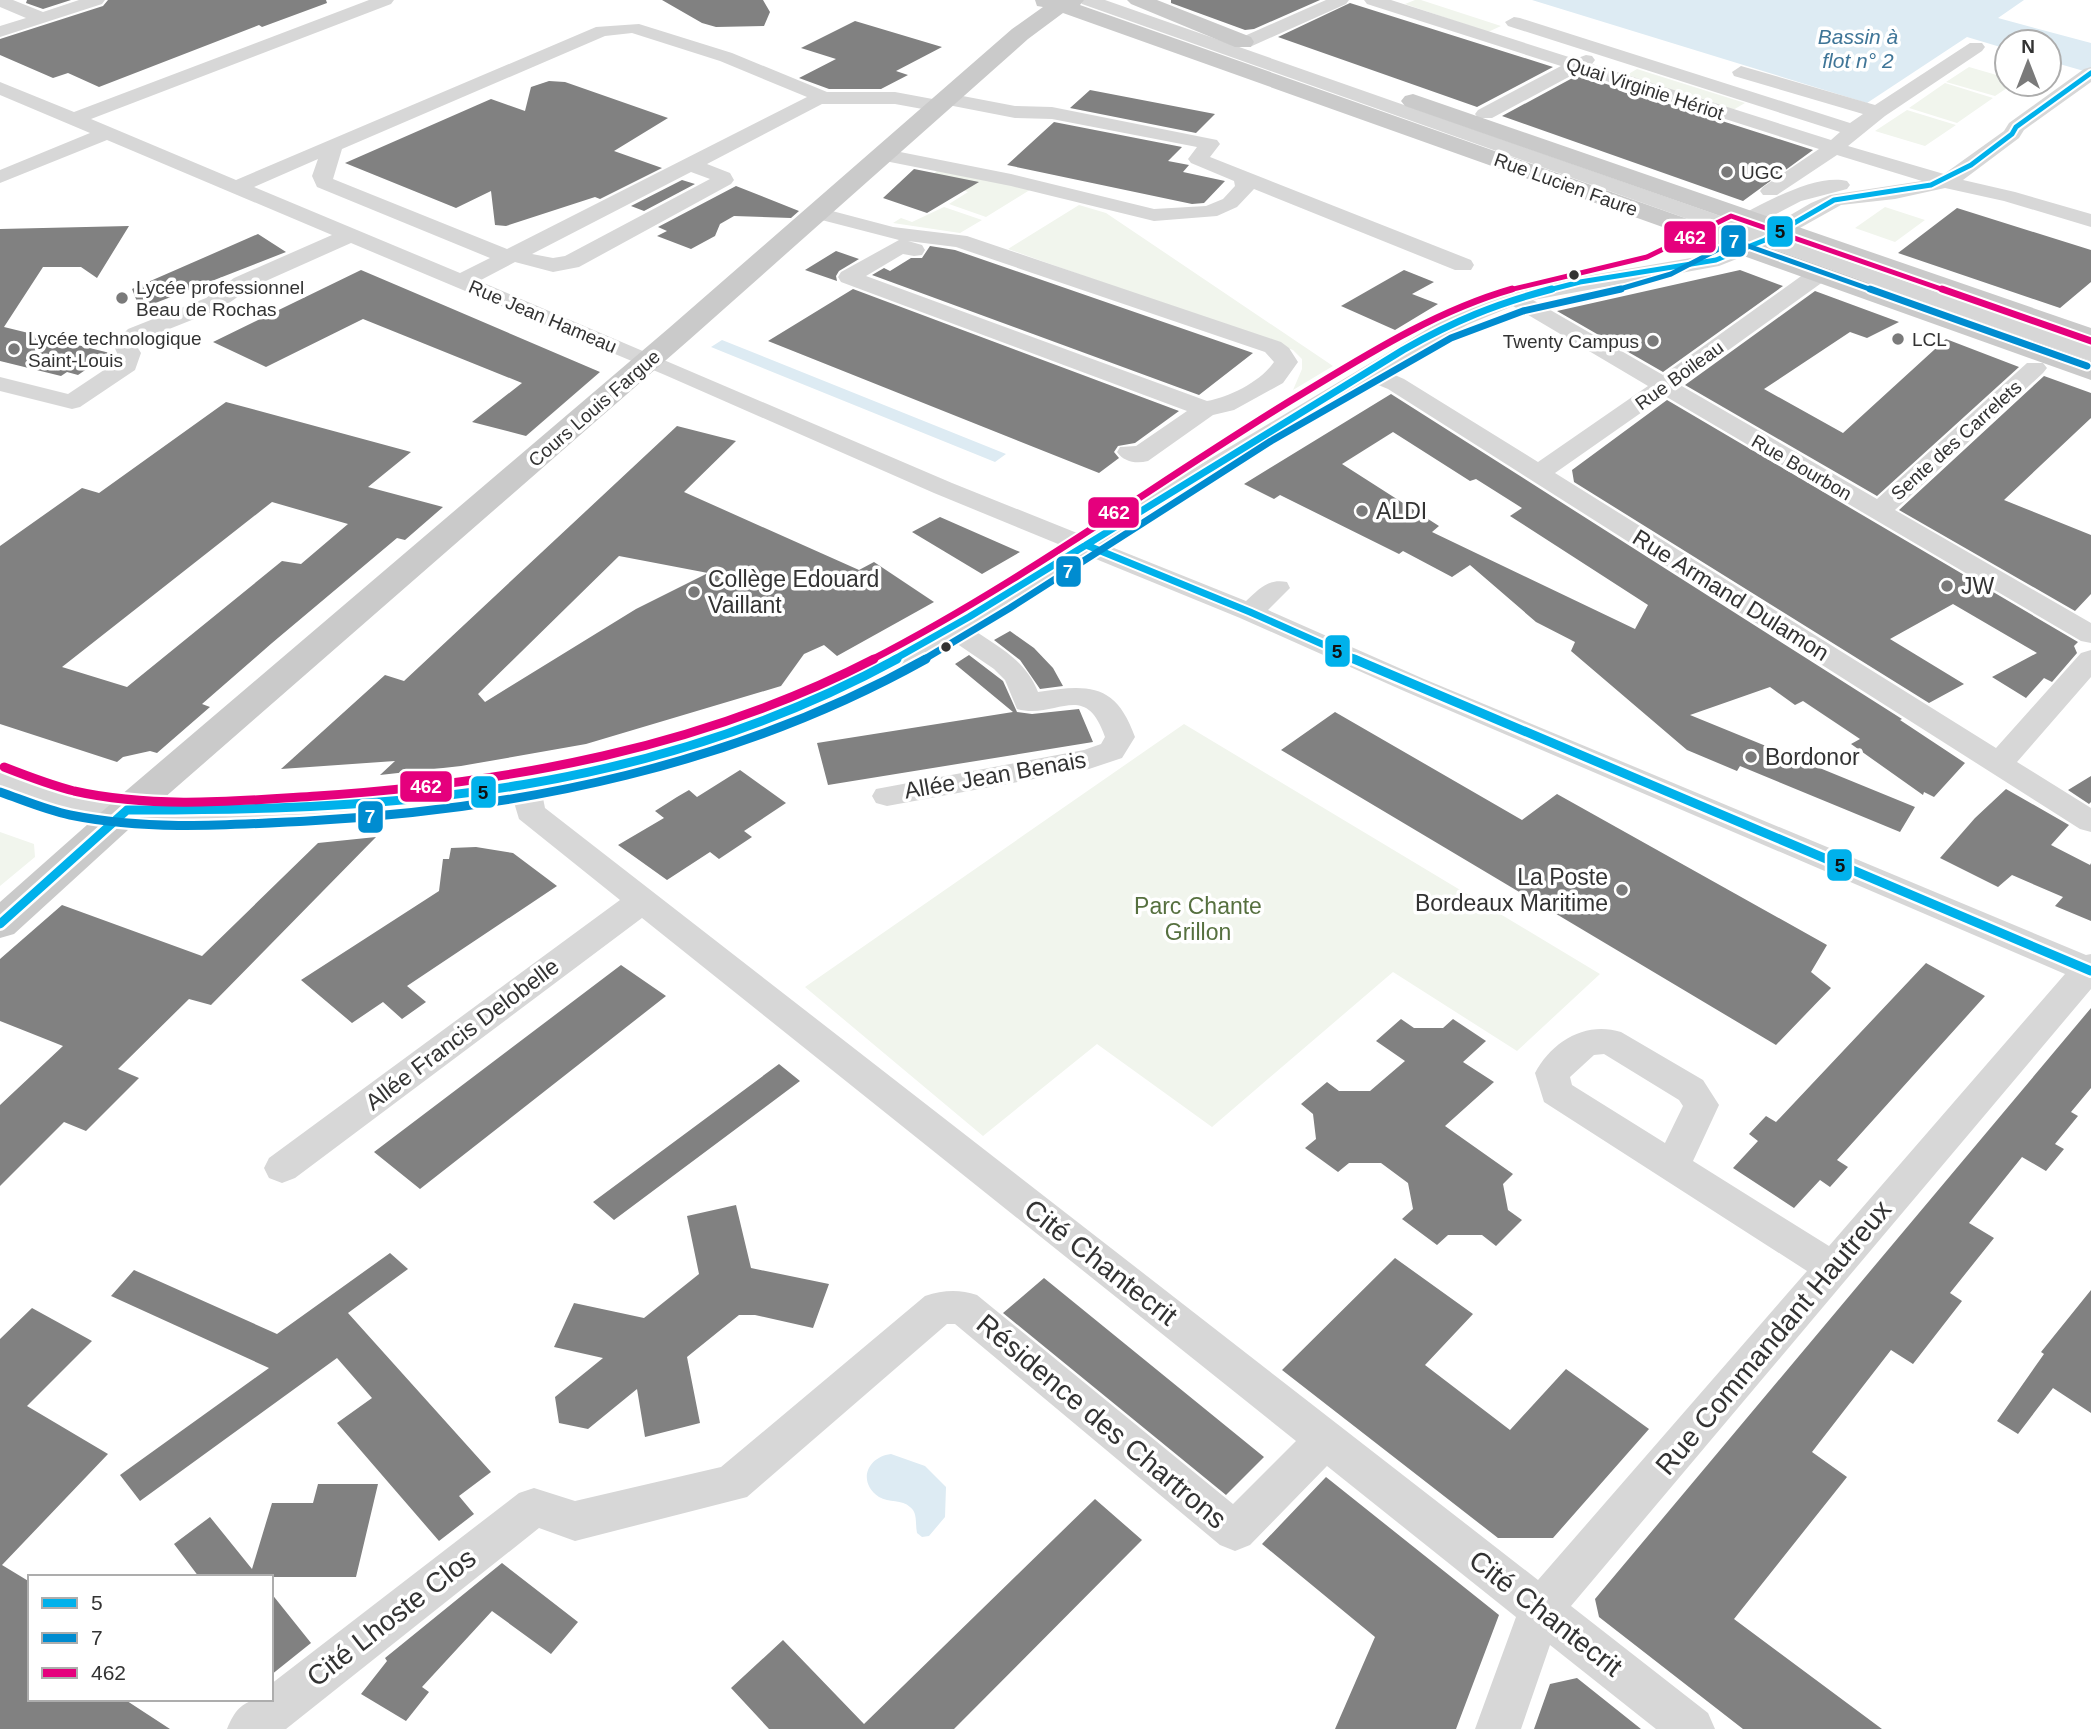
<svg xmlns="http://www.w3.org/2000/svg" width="2091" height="1729" font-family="Arial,sans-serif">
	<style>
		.green { fill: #f1f5ed }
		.water { fill: #ddebf3 }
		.building { fill: #818181; fill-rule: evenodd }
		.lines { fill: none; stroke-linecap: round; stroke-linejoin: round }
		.minor { fill: #d7d7d7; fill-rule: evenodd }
		.major { fill: #cacaca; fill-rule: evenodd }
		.bus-1-far2-casing { stroke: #fff; stroke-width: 9 }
		.bus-1-far1-casing { stroke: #fff; stroke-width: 11 }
		.bus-1-casing { stroke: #fff; stroke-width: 14 }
		.bus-2-far2-casing { stroke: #fff; stroke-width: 9 }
		.bus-2-far1-casing { stroke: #fff; stroke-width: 11 }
		.bus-2-casing { stroke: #fff; stroke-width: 14 }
		.bus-3-far2-casing { stroke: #fff; stroke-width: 9 }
		.bus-3-far1-casing { stroke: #fff; stroke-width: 11 }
		.bus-3-casing { stroke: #fff; stroke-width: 14 }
		.bus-1-far2 { stroke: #00b1eb; stroke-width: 5 }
		.bus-1-far1 { stroke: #00b1eb; stroke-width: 7 }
		.bus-1 { stroke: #00b1eb; stroke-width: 9 }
		.bus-2-far2 { stroke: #008cd0; stroke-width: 5 }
		.bus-2-far1 { stroke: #008cd0; stroke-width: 7 }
		.bus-2 { stroke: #008cd0; stroke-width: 9 }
		.bus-3-far2 { stroke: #e5007d; stroke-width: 5 }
		.bus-3-far1 { stroke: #e5007d; stroke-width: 7 }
		.bus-3 { stroke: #e5007d; stroke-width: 9 }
		.poi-dot { fill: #7a7a7a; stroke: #fff; stroke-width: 2.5 }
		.bus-dot { fill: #333; stroke: #fff; stroke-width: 2.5 }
		.labels { text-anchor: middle; stroke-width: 7; stroke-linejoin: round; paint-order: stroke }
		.far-street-label { font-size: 19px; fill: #333; stroke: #fff }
		.far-poi-label { font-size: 19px; fill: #333; stroke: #fff; text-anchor: start }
		.far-water-label { font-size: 21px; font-style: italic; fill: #3f7597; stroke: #fff }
		.poi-label { font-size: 23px; fill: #333; stroke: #fff; text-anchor: start }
		.street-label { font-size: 23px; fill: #333; stroke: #fff }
		.park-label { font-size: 23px; fill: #56703f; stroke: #fff }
		.near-street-label { font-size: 28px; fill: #333; stroke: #fff }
		.line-badge { stroke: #fff; stroke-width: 2.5 }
		.badge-label { font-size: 19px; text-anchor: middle; font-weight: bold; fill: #fff }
		.pale-badge-label { font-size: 19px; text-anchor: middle; font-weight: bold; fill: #111 }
	</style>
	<rect width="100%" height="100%" fill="#fff"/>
	<!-- green -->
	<path class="green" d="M1415,0H1421L1501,26L1488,32L1405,4Z
		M1969,67L2007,78V84H2013L1995,96L1946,82Z
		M1637,69L1745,103L1733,110L1625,76Z
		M1945,83L1993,98L1957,123L1909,108Z
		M1907,110L1956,125L1925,146L1875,131Z
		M938,170L1033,188L986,217L949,204L968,192L928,179Z
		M1079,205L1106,213L1333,366L1293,390L1302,369V359L1293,350L1008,249Z
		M944,207L982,220L960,233L893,223L901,218L912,222Z
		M1885,207L1925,220L1895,242L1855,228Z
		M1184,724L1600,974L1517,1051L1393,972L1212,1127L1097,1044L983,1136L805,987Z
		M0,832L34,844L35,857L0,886Z"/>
	<!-- water -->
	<path class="water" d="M1532,0H2024L1998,18L2091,43V73L2049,61V42H2007V49L1967,37L1867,103Z
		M722,340L1006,454L995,462L711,347Z
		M891,1454L925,1466L946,1487L945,1517L929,1536L922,1537L917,1533C915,1524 918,1513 910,1507C902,1499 889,1503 879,1497C857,1482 867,1457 891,1454Z"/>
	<!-- building -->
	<path class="building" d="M27,0H71L43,9L26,3Z
		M108,0H326L327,3L262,27L259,25L99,87L68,73L53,78L0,55V39L103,6Z
		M662,0H763L770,12L764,26L716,27L702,23Z
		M1171,0H1320L1254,29L1245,30L1171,3Z
		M1350,3L1553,67L1477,107L1278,37Z
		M855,21L942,47L896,71L908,75L881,89H829L799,78L836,59L801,48Z
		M1578,75L1769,136L1813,150L1743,201L1502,116Z
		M549,81L565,82L668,118L614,151L662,168L600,199L595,197L506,226L495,225L491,191L456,208L345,163L491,99L525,111L531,87Z
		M1090,90L1215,114L1196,133L1070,108Z
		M1054,122L1182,147L1168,161L1189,165L1183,172L1225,181L1204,203L1192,204L1007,165Z
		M914,169L979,182L927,213L883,198Z
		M682,180L695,184L644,211L631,206Z
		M736,186L799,211L791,218L734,216L720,224L715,236L691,249L657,236L667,231L658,227Z
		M1957,208L2091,250V282L2060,308L1898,253Z
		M129,226L97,278L81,267H43L4,327L110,353L78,375L67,372L61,376L0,361V229Z
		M258,234L286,252L140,309L132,289Z
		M930,246L955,250L1253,353L1199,395L872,275L884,268L890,271L911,258H922Z
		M836,251L859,259L839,271L836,276L837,281L805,270Z
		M361,270L448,307L600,372L526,436L472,422L522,383L363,319L266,367L213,342Z
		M1404,270L1434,282L1412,294L1438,304L1395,330L1341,306Z
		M1740,270L1783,286L1663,372L1557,311Z
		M853,289L1179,411L1135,443L1118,446L1114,452L1119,458L1099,473L768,341Z
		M1815,291L1899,322L1867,338L1850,332L1764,389L1843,433L1946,339L2019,367L1877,496L1685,385Z
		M2044,376L2091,393V418L2004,500L2091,535V594L2075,611L1899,510Z
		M1391,394L1902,719L1900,720L1965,763L1934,797L1924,792L1923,795L1851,744L1860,739L1803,701L1795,705L1770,687L1690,715L1915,807L1900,832L1740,766L1737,771L1687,750L1571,651L1575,642L1536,622L1470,565L1452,577L1403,551L1399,554L1280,495L1274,499L1244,484ZM1393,432L1470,481L1476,479L1522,508L1510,516L1648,605L1635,629L1432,532L1439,526L1342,464Z
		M1667,400L2078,642L2074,646L2077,653L2052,682L2044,678L2026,698L1992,677L2037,653L1953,604L1890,639L1964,684L1929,703L1574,482L1572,470Z
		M226,402L411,452L368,487L443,507L405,540L397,538L272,643L202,704L210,707L157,753L150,751L123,757L117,762L0,724V546L82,488L99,493ZM272,502L348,524L301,564L282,561L127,687L62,667Z
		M677,426L736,441L684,492L859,570L874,562L934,602L837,656L824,645L804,654L781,686L586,744L461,766L380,775L395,761L281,769L385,675L404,681ZM619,556L708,573L636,609L485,702L478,694Z
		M940,517L1020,552L982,574L912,532Z
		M1010,631L1034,648L1053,668L1063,686L1040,689L1020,660L994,640Z
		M969,655L1003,681L1017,712L1032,714L1079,709L1093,742L828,785L817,743L1013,712L955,664Z
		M1335,712L1522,820L1557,794L1827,945L1811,972L1831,988L1776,1045L1281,750Z
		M740,770L786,803L744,831L752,837L719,859L710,852L667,880L618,845L664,818L655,811L677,797L689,790L697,797Z
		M2091,776V802L2089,804L2068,790Z
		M2006,789L2069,825L2051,845L2090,865L2091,863V921L2055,906L2063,897L2012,875L1998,887L1940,858L1975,818Z
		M376,837L211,1005L189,999L118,1069L139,1078L86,1131L64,1122L0,1186V1105L63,1046L0,1021V959L62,905L202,956L318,843Z
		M476,847L513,853L557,886L407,986L426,1002L402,1019L383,1002L352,1023L301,980L439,891L443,859H449L451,848Z
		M1926,963L1985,996L1837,1160L1848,1167L1830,1187L1820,1180L1794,1208L1733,1168L1758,1141L1749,1134L1766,1116L1776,1122Z
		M621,965L666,996L420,1189L374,1152Z
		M2091,1008V1088L2071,1112L2078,1116L2055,1144L2064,1149L2046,1171L2022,1157L1969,1223L1994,1238L1950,1293L1962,1301L1913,1364L1891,1350L1812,1452L1847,1477L1734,1619L1882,1729H1743L1599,1617L1595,1599Z
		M1401,1019L1414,1028H1443L1453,1019L1486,1041L1463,1062L1494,1082L1445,1126L1513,1174L1503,1184L1508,1210L1522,1220L1496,1246L1482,1235H1448L1437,1245L1402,1219L1413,1209L1408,1183L1381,1163H1349L1338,1172L1305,1148L1316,1139L1313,1114L1301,1104L1327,1082L1339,1091H1370L1405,1061L1376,1041Z
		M779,1064L800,1081L614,1220L593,1202Z
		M736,1205L751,1268L829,1284L813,1328L755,1315H739L687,1357L700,1423L645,1437L637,1389L588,1429L559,1423L555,1397L603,1358L554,1347L574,1303L644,1318L699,1274L687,1216Z
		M390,1253L408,1269L348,1313L491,1472L459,1496L474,1514L439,1541L337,1423L372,1398L337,1358L140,1501L120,1475L269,1368L111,1296L134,1270L277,1334Z
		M1395,1258L1473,1314L1425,1365L1510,1430L1566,1369L1649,1429L1553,1538H1498L1282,1370Z
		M1044,1278L1264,1457L1226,1495L1003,1313Z
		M2091,1290V1413L2053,1388L2018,1434L1997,1421L2044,1354L2041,1352Z
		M32,1308L92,1341L27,1406L108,1454L2,1565L30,1582V1699H124L170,1729H0V1339Z
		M1326,1477L1499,1615L1456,1729H1335L1375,1637L1262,1544Z
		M318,1484H378L356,1577H199L174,1544L210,1517L252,1569L272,1503H313Z
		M1095,1499L1142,1540L954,1729H769L731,1688L783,1640L864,1724Z
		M502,1563L578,1622L551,1654L492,1611L422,1687L429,1692L406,1721L361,1694L387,1661L385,1658Z
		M271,1593L311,1643L271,1675Z
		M1577,1678L1641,1729H1534L1550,1684Z"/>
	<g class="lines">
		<!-- minor -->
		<path class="minor" d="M0,0H13L43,12L79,0H105L102,4L0,37V26L26,18L0,7Z
			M369,0H394L391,4L91,119L236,180L596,27L639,24L732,53L827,92H895L938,100L940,95L947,93L1015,106L1052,107L1217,140L1220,144L1210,157L1471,260L1474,265L1471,270H1455L1254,189L1237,207L1217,216L1154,221L1011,186L885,161L878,159L875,155L878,151L885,149L1011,174L1154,209L1206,206L1223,199L1235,186L1234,181L1191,163L1188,159L1197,147L1052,119L1015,118L948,105L946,110L939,112L895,104H822L707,164L730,173L734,180L731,184L579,267L553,272L515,262L479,281L952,483L1082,535L1451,315L1506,293L1546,283L1714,254L1748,240C1732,234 1731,241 1717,237L1713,233L1716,229L1082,4L1079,0H1105L1732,220C1760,205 1815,173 1847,181L1850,185L1847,189L1801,201L1751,227L1763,231L1811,203L1830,195L1922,181L1837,155L1777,195H1763L1760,191L1763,187L1819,149L1578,72L1492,118H1478L1475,114L1478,110L1561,66L1367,4L1364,0H1391L1575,59L1586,55L1592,56L1595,60L1592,64L1831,140L1840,132L1508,26L1505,22L1514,17L1520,18L1850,123L1863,114L1734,76L1732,72L1741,66L1875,105L1970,43H1982L1985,47L1982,51L1885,116L1848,146L1944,174L2004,131L2009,123L2084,69L2091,67V82L2024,130L2019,138L1963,180L2015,192L2091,214V227L2004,201L1945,188L1895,199L1841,205L1782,238L2091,346V361L1767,247L1719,266L1533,300L1663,375L1811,269H1827L1830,274L1827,279L1680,385L1877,499L2027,363H2043L2047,368L2043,373L1895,510L2091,623V643L2081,641L1665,396L1555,473L1996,748L2081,653L2091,650V677L2017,762L2091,808V832L2080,829L1388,389L1371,382L1104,544L1246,601C1259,589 1268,578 1287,582L1290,588L1268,610L1424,679L2086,955L2091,954V989L1571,1606L1708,1713L1715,1729H1656L1550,1645L1521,1729H1475L1516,1617L1327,1466L1250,1545L1235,1551L1220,1545L955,1324H947L747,1497L575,1541L539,1528L286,1729H227C237,1705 246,1699 271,1699V1684L519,1493L534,1488L575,1501L721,1467L925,1296C943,1290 959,1289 977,1295L1233,1504L1296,1441L642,918L295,1178L282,1183L269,1178L264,1168L269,1158L620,900L519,819L513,799L364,817L162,821L89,816L0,789V769C30,777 61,792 92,796C138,803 186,801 233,801C429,801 629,772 810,692C899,653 980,597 1063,546L934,493L665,375L351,243L250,288L222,308L144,339L136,345L141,353L135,370L80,407L72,409L0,391V377L68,394L116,362L117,353L113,344L128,329L206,298L234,278L332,235L107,140L0,183V170L90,133L0,95V82L74,112ZM632,33L720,61L807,97L507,249L333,179L342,149L605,36ZM318,159L312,176L317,187L490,258L460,273L254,187ZM691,172L710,179L565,256L553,258L532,254ZM1513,306L1648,386L1538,462L1404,379L1388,372L1467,325ZM1086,555L1240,618L1404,691L2065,974L1829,1246L1693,1161L1719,1105L1703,1080L1621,1032C1586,1021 1552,1041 1535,1073L1544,1102L1807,1271L1538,1580L545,808L542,793C613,777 685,762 754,736C822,711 888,678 950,639L994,669L1005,680L1017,709C1057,720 1085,679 1105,737L1101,744L1084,750L876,789L872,796L876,803L887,806L1089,769L1122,758L1135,737C1116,683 1088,684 1038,692C1026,660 997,646 969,627ZM1604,1054L1679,1100L1683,1106L1665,1143L1572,1085L1570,1077L1594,1055Z
			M1326,0H1349L1346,4L1252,46H1240L1237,42L1240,38Z
			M817,207L893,227L967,236L1281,342L1289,348L1298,362L1283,383L1234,410L1213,415L1148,461C1136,464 1124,462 1117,452L1120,447L1136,446L1187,411L841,282L838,277L841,272L899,240L810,217L807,213L810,209ZM908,241L956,247L1265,352L1274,362C1261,381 1230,397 1207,401L866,276L903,254L914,256L922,255L925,250L922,245Z"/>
		<!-- major -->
		<path class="major" d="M1035,0H1084L1080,5L2091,361V380L1063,13L1028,39L689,340L140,819L14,934L0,938V902L114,801L669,328L1012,29L1043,7L1037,6Z
			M1127,0H1157L1251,37L1254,42L1251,47H1235L1131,4Z
			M1413,94L2091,328V345L1405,106L1401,101L1405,96Z"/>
		<defs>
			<path id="bus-1-far2" d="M1545,291L1580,282L1716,260L1765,240L1834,200L1931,185L1971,165L2012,134L2016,127L2091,73"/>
			<path id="bus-1-far1" d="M1086,545L1250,612L1358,660
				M893,660L969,617L1403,350C1454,321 1495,304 1552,289"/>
			<path id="bus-1" d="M1354,659L2091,971
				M127,810C399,811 653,792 897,659
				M0,924L127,810"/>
			<path id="bus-2-far2" d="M1613,291L1671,274L1734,241L1875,291"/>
			<path id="bus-2-far1" d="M1870,289L2087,366
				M923,660L1010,608L1271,441L1451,338L1523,311L1621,289"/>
			<path id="bus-2" d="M0,792C23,800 46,810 70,815C149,831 228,825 308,821C523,809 736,765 926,659"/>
			<path id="bus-3-far2" d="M1505,291L1647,257L1731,216L1947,291"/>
			<path id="bus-3-far1" d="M1942,289L2091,341
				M871,660C1017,585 1150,487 1290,401C1360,359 1432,312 1512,289"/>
			<path id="bus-3" d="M4,767C27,776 50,785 74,791C154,809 237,801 317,796C510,783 701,748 874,659"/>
		</defs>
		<!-- bus-1-far2 casing -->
		<use href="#bus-1-far2" class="bus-1-far2-casing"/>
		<!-- bus-1-far1 casing -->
		<use href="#bus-1-far1" class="bus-1-far1-casing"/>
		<!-- bus-1 casing -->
		<use href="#bus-1" class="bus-1-casing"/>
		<!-- bus-2-far2 casing -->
		<use href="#bus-2-far2" class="bus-2-far2-casing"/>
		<!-- bus-2-far1 casing -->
		<use href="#bus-2-far1" class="bus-2-far1-casing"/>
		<!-- bus-2 casing -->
		<use href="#bus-2" class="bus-2-casing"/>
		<!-- bus-3-far2 casing -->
		<use href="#bus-3-far2" class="bus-3-far2-casing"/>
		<!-- bus-3-far1 casing -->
		<use href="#bus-3-far1" class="bus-3-far1-casing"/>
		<!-- bus-3 casing -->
		<use href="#bus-3" class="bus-3-casing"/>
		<!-- bus-1-far2 -->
		<use href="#bus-1-far2" class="bus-1-far2"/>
		<!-- bus-1-far1 -->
		<use href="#bus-1-far1" class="bus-1-far1"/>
		<!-- bus-1 -->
		<use href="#bus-1" class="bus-1"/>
		<!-- bus-2-far2 -->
		<use href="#bus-2-far2" class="bus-2-far2"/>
		<!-- bus-2-far1 -->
		<use href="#bus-2-far1" class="bus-2-far1"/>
		<!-- bus-2 -->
		<use href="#bus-2" class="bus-2"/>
		<!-- bus-3-far2 -->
		<use href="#bus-3-far2" class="bus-3-far2"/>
		<!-- bus-3-far1 -->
		<use href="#bus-3-far1" class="bus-3-far1"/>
		<!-- bus-3 -->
		<use href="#bus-3" class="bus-3"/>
	</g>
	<!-- markers -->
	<g class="poi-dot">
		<circle cx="1727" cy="172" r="7"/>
		<circle cx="122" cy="298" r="7"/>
		<circle cx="1898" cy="339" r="7"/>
		<circle cx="1653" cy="341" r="7"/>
		<circle cx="14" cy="349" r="7"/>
		<circle cx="1362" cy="511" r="7"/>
		<circle cx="1947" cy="586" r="7"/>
		<circle cx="694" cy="592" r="7"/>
		<circle cx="1751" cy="757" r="7"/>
		<circle cx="1622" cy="890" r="7"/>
	</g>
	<g class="bus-dot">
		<circle cx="1574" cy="275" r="6"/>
		<circle cx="946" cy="647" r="6"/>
	</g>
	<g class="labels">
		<!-- far-street labels -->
		<g class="far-street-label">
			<text transform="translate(1645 88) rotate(18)" y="7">Quai Virginie Hériot</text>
			<text transform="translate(1566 184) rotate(20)" y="7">Rue Lucien Faure</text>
			<text transform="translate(543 316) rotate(23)" y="7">Rue Jean Hameau</text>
			<text transform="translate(1679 375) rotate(-36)" y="7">Rue Boileau</text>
			<text transform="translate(594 408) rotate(-41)" y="7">Cours Louis Fargue</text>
			<text transform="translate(1956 440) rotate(-42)" y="7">Sente des Carrelets</text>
			<text transform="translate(1802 467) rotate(30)" y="7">Rue Bourbon</text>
		</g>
		<!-- far-poi labels -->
		<g class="far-poi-label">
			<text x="1741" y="179">UGC</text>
			<text x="136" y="294">Lycée professionnel<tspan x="136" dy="22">Beau de Rochas</tspan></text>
			<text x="28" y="345">Lycée technologique<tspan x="28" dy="22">Saint-Louis</tspan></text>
			<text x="1912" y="346">LCL</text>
			<text x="1639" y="348" text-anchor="end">Twenty Campus</text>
		</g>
		<!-- far-water labels -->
		<g class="far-water-label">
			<text x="1858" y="44">Bassin à<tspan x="1858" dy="24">flot n° 2</tspan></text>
		</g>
		<!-- poi labels -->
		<g class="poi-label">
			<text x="1376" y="519">ALDI</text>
			<text x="708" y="587">Collège Edouard<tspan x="708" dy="26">Vaillant</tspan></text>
			<text x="1961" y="594">JW</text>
			<text x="1765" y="765">Bordonor</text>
			<text x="1608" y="885" text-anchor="end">La Poste<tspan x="1608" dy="26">Bordeaux Maritime</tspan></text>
		</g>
		<!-- street labels -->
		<g class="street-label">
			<text transform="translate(1731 595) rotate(32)" y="8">Rue Armand Dulamon</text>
			<text transform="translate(995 775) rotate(-10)" y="8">Allée Jean Benais</text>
			<text transform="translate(462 1034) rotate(-37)" y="8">Allée Francis Delobelle</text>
		</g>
		<!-- park labels -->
		<g class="park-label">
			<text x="1198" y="914">Parc Chante<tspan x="1198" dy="26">Grillon</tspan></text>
		</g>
		<!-- near-street labels -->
		<g class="near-street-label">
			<text transform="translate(1101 1262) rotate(38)" y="10">Cité Chantecrit</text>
			<text transform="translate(1773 1337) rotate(-50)" y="10">Rue Commandant Hautreux</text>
			<text transform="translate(1102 1421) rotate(40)" y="10">Résidence des Chartrons</text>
			<text transform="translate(1546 1613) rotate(38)" y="10">Cité Chantecrit</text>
			<text transform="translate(391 1617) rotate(-38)" y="10">Cité Lhoste Clos</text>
		</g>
	</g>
	<g class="line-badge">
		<rect x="1766" y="215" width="28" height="33" rx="7" fill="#00b1eb"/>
		<rect x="1663" y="220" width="54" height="34" rx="7" fill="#e5007d"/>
		<rect x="1720" y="224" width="27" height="34" rx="7" fill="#008cd0"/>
		<rect x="1087" y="496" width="53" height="33" rx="7" fill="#e5007d"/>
		<rect x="1055" y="555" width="27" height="33" rx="7" fill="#008cd0"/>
		<rect x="1324" y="634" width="27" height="34" rx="7" fill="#00b1eb"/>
		<rect x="399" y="770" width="54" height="33" rx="7" fill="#e5007d"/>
		<rect x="470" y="775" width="27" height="34" rx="7" fill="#00b1eb"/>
		<rect x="357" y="800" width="27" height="34" rx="7" fill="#008cd0"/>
		<rect x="1826" y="848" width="27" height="34" rx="7" fill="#00b1eb"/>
	</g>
	<g class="badge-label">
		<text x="1690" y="244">462</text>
		<text x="1734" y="248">7</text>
		<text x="1114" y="519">462</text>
		<text x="1068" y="578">7</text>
		<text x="426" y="793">462</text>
		<text x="370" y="823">7</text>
	</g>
	<g class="pale-badge-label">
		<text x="1780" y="238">5</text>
		<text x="1337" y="658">5</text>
		<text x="483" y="799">5</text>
		<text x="1840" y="872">5</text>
	</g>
	<!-- legend -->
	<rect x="28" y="1575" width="245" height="126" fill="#ffffff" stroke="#adadad" stroke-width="2"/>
	<rect x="42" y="1598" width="35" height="10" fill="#00b1eb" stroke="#adadad" stroke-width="2"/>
	<text x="91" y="1610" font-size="21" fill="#333333">5</text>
	<rect x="42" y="1633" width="35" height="10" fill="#008cd0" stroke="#adadad" stroke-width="2"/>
	<text x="91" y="1645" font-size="21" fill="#333333">7</text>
	<rect x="42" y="1668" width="35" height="10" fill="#e5007d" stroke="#adadad" stroke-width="2"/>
	<text x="91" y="1680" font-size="21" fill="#333333">462</text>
	<!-- north arrow -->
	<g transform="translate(2028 63)"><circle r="33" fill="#ffffff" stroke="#adadad" stroke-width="2"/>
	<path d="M0-5L12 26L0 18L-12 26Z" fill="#7a7a7a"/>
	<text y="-10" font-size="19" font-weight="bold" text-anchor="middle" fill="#333333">N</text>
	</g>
</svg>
